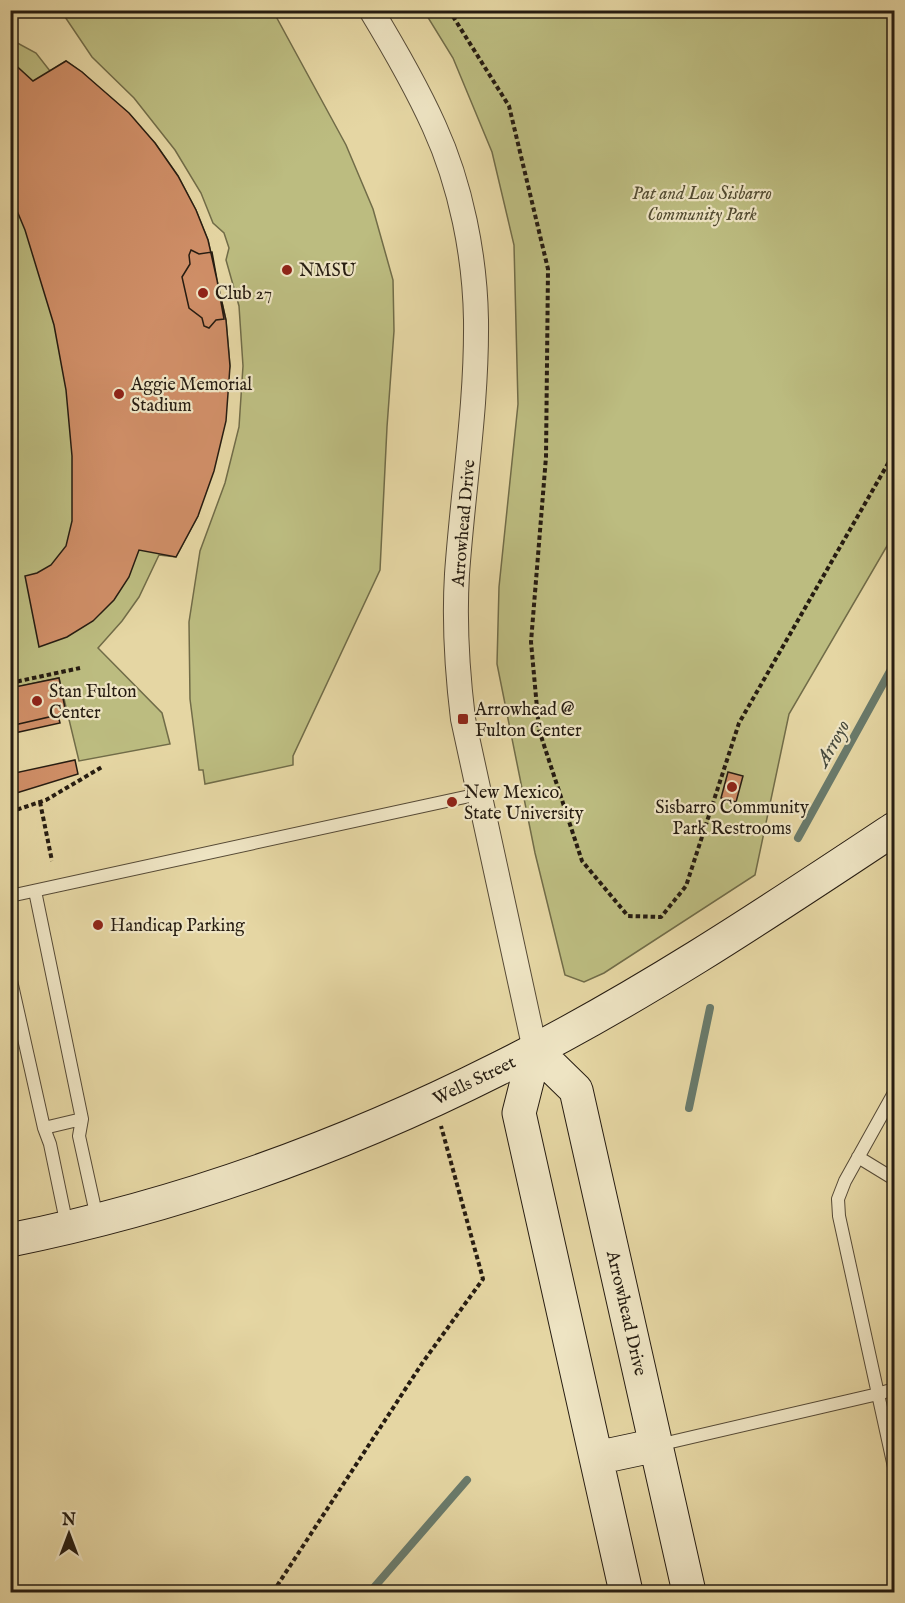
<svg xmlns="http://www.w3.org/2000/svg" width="905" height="1603" font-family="'IM FELL English',serif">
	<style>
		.green { fill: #bcbc80; stroke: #716c48; stroke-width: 1.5 }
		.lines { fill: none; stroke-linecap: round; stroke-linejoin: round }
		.stream { stroke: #697a6b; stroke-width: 8 }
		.building { fill: #cf8e67; stroke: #261c11; stroke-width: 1.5 }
		.lane-casing { stroke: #564a36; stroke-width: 14 }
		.street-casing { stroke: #564a36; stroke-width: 26 }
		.secondary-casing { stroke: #261c11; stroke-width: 35 }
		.path { stroke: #261c11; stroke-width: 4; stroke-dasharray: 4.5 3; stroke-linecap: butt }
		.lane { stroke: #eee4c3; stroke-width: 12 }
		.street { stroke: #eee4c3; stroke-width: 24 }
		.secondary { stroke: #eee4c3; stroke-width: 33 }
		.poi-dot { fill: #8f2418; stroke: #eee4c3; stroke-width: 2 }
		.labels { text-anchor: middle; stroke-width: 4.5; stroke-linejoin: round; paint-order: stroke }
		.park-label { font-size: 18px; font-style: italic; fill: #534c32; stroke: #eee4c3 }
		.poi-label { font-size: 18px; fill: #261c11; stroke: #eee4c3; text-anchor: start }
		.street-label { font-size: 18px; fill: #261c11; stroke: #eee4c3 }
		.water-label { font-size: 20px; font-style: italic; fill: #484b3e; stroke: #eee4c3 }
	</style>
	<rect width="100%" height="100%" fill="#e5d6a3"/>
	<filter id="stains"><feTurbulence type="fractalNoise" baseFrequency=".00333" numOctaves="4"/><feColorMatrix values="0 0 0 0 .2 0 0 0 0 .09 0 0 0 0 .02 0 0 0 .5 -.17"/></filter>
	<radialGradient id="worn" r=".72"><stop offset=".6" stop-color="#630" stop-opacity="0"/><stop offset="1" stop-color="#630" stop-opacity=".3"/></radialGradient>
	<!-- green -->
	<path class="green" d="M61,11H273L346,145L373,209L393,280L394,331L387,427L380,570L293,756V765L205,784L203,770H199L190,699L189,622L200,551L225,483L239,427L243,366L239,306L226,260L229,248L224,233L213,223L201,193L175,150L134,98L92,57Z
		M424,11H894V534L789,714L755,875L604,973L584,982L565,975L535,853L497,664L499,587L518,404L514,245L492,152L453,58Z
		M10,39L36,53L50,71L66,61L82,72L155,143L178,176L196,210L208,240L226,320L230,366L198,516L176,557L159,555L139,597L122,621L98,648L162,713L170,744L79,761L59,678L11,688Z"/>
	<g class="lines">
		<!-- stream -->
		<path class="stream" d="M798,838L894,664
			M689,1108L710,1008
			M370,1592L467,1480"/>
	</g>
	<!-- building -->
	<path class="building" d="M10,60L33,81L66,61L82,72L129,113L155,143L178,176L196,210L208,240L226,320L230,366L226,421L214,471L198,516L176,557L139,550L129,577L114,600L93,621L67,637L39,647L25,576L37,573L51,565L66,546L72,521V456L66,390L54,325L25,230L10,194Z
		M191,250L199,254L212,252L224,319L216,320L209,328L204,326L202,318L189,308L182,277L190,264L189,255Z
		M59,678L66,713L10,726V688Z
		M58,715L60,723L10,734V726Z
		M75,760L78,774L10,795V774Z
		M728,772L743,776L736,802L721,798Z"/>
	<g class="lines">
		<defs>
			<path id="lane" d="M35,891L82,1119L79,1136L97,1218
				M10,896L479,794
				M10,976L44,1128L50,1144L67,1226
				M44,1128L82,1119
				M858,1157L894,1179
				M894,1389L878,1394L894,1467
				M658,1445L878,1394L839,1216L838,1199L845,1181L894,1093"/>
			<path id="street" d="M371,10C394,48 416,86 434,126C461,185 475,256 476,320C477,405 463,489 457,574C454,623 457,670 463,719L535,1050"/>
			<path id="secondary" d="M535,1050L576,1090L689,1592
				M535,1050L519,1113L626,1592
				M10,1240C179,1206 345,1146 498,1069C637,1000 766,914 894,829
				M596,1458L657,1445"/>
		</defs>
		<!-- lane casing -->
		<use href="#lane" class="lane-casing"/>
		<!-- street casing -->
		<use href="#street" class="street-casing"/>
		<!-- secondary casing -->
		<use href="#secondary" class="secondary-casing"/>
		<!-- path -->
		<path class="path" d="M449,10L509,106L548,269L546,457L531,642L539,730L582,861L628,916L661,917L686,886L739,723L894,453
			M10,683L80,668
			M40,802L52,861
			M10,812L46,800L102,767
			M273,1592L423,1362L483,1279L441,1126"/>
		<!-- lane -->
		<use href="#lane" class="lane"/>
		<!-- street -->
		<use href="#street" class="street"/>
		<!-- secondary -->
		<use href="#secondary" class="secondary"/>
	</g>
	<!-- markers -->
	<g class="poi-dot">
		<circle cx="287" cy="270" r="6"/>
		<circle cx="203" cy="293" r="6"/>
		<circle cx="119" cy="394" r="6"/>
		<circle cx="37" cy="701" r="6"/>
		<rect x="457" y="713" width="12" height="12" rx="3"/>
		<circle cx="732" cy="787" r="6"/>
		<circle cx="452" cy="802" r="6"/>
		<circle cx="98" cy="925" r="6"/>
	</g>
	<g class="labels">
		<!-- park labels -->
		<g class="park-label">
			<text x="702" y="199">Pat and Lou Sisbarro<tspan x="702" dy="21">Community Park</tspan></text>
		</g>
		<!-- poi labels -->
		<g class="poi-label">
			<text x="299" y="276">NMSU</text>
			<text x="215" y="299">Club 27</text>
			<text x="131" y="390">Aggie Memorial<tspan x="131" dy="21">Stadium</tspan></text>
			<text x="49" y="697">Stan Fulton<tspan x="49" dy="21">Center</tspan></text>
			<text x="475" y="715">Arrowhead @<tspan x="475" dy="21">Fulton Center</tspan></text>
			<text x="464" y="798">New Mexico<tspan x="464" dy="21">State University</tspan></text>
			<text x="732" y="813" text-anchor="middle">Sisbarro Community<tspan x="732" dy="21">Park Restrooms</tspan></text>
			<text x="110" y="931">Handicap Parking</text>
		</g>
		<!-- street labels -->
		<g class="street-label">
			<text transform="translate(463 523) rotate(-85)" y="6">Arrowhead Drive</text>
			<text transform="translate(474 1080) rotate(-26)" y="6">Wells Street</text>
			<text transform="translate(627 1313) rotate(77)" y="6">Arrowhead Drive</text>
		</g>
		<!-- water labels -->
		<g class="water-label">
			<text transform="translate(832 743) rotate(-61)" y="7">Arroyo</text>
		</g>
	</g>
	<!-- margin -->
	<rect width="905" height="1603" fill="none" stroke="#e5d6a3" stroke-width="36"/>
	<rect x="12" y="12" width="881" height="1579" fill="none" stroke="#261c11" stroke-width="3"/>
	<rect x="18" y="18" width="869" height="1567" fill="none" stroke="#261c11" stroke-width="1.5"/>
	<!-- north arrow -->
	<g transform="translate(69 1534)" stroke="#eee4c3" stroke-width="4.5" paint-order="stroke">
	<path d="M0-4.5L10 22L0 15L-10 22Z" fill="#261c11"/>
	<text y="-9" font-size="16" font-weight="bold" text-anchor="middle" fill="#261c11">N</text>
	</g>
	<rect width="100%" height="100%" filter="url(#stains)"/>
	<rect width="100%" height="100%" fill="url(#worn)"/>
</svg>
